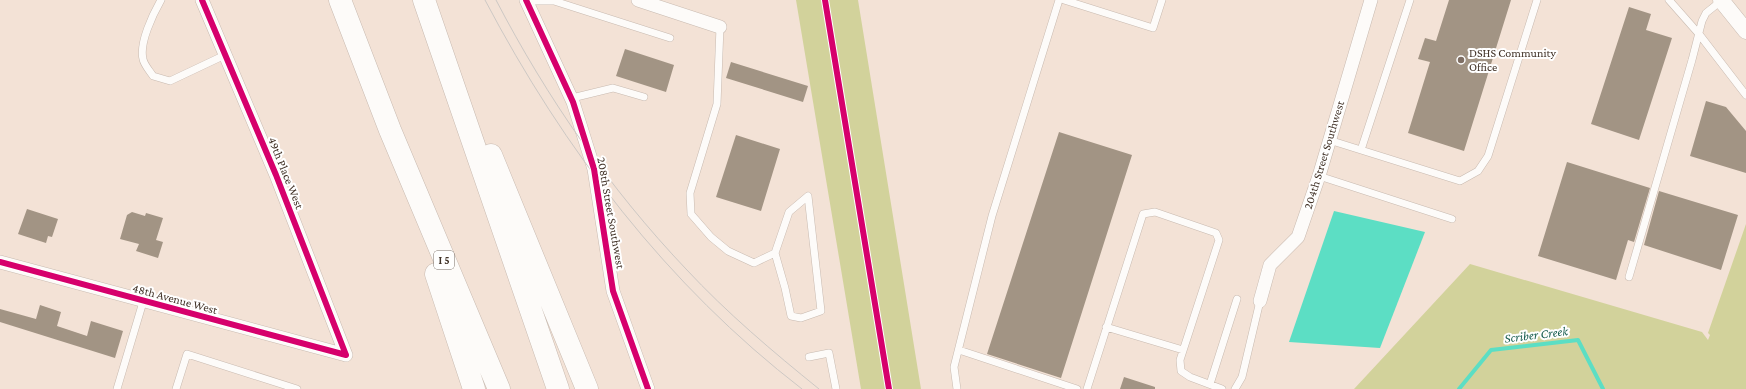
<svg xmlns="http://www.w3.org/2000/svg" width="1746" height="389" font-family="'Crimson Pro',serif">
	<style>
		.green { fill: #d2d29b }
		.water { fill: #5cdec4 }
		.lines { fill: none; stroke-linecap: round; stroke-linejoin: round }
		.stream { stroke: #5cdec4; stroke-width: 4 }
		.building { fill: #a29484 }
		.service-casing { stroke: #c8bab0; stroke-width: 8 }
		.minor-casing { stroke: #c8bab0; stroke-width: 14 }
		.tertiary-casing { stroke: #c8bab0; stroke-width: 17 }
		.motorway-casing { stroke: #c8bab0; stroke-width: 23 }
		.service { stroke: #fdfbf9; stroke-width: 7 }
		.minor { stroke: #fdfbf9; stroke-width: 13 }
		.tertiary { stroke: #fdfbf9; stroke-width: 16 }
		.motorway { stroke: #fdfbf9; stroke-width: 22 }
		.tram { stroke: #cdc8c4; stroke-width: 1 }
		.cycleway-casing { stroke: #fff; stroke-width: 8 }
		.cycleway { stroke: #d6006c; stroke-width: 6 }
		.poi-dot { fill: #7f6f64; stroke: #fff; stroke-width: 1.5 }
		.labels { text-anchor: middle; stroke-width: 4; stroke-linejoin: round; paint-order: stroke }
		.shield { fill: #fff; stroke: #796f67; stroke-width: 1 }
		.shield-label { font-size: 11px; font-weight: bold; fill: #403126 }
		.poi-label { font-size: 12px; fill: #403126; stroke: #fff; text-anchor: start }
		.street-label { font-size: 12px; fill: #403126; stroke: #fff }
		.water-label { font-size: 13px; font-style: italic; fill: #185d4f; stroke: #fff }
	</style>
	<rect width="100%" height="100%" fill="#f3e2d6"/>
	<!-- green -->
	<path class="green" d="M796,0H858L921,389H861Z
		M1746,224V389H1354L1470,264L1702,332L1708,340L1710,335L1708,333Z"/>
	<!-- water -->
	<path class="water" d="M1334,211L1425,232L1380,348L1289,342Z"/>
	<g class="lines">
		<!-- stream -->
		<path class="stream" d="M1459,389L1491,350L1578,340L1603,389"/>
	</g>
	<!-- building -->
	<path class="building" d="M1449,0H1511L1464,151L1408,133L1430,62L1418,59L1425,38L1436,41Z
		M1629,7L1651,14L1646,30L1672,38L1639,140L1591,124Z
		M625,49L674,65L666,92L616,76Z
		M731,62L808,86L803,102L726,78Z
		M1706,101L1726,107L1746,131V173L1690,156Z
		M1059,132L1132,155L1061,378L987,354Z
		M736,135L780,149L761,211L716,197Z
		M1567,162L1650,188L1634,242L1628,240L1616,280L1538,256Z
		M1659,191L1738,215L1721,270L1644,245Z
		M27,209L58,219L52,237L48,236L46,243L18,234Z
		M132,212L145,216L146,213L163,218L156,240L163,242L158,258L136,251L139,244L120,239L127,215Z
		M40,305L61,312L57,326L87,336L91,321L123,331L115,358L0,322V309L36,319Z
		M1124,377L1155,387V389H1120Z"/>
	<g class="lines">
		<defs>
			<path id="service" d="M161,0C153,14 139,43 143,59C144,65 150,71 153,76L170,81L225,55
				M1064,0L1153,28L1162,0
				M1669,0L1699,34L1746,95
				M526,1H554L670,38
				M720,27L717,104L690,193L691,214L711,237L728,251L754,263L775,253L789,212L808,196L821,311L801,318L791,316L785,288L775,253
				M572,98L613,88L644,97
				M1329,140L1460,181L1478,171L1488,156L1537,0
				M1361,150L1410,0
				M1319,176L1452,219
				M1629,277L1692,60L1702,21L1706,13L1721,1
				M1106,327L1183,350
				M959,350L1077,389
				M809,357L829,353L836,389
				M1210,384L1237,299
				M117,389L143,302
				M176,389L187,354L297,389
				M957,389L954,367L992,216L1059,0
				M1087,389L1143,214L1155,212L1216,233L1219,240L1180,360L1181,371L1190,377L1222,389
				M1235,389L1242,377L1260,301"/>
			<path id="minor" d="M202,0L276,175L346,355
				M526,0L573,102L594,169L613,291L648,389
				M638,0L720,27
				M0,262L346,355
				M1260,301L1270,265L1298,237L1319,176L1371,0"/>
			<path id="tertiary" d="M1721,0L1746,31"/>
			<path id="motorway" d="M340,0L390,130L499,389
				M424,0L558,389
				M491,155L587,389
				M436,274L474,389"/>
		</defs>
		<!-- service casing -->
		<use href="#service" class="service-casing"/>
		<!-- minor casing -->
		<use href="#minor" class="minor-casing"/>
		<!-- tertiary casing -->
		<use href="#tertiary" class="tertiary-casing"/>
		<!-- motorway casing -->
		<use href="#motorway" class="motorway-casing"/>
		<!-- service -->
		<use href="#service" class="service"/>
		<!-- minor -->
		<use href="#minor" class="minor"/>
		<!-- tertiary -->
		<use href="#tertiary" class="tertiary"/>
		<!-- motorway -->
		<use href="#motorway" class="motorway"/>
		<!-- tram -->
		<path class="tram" d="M485,0C564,150 667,285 802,389
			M496,0C547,98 610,189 686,269C727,313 772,351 819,389"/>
		<defs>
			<path id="cycleway" d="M202,0L276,175L346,355
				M526,0L573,102L594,169L613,291L648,389
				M825,0L889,389
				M0,262L346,355"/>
		</defs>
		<!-- cycleway casing -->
		<use href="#cycleway" class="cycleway-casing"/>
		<!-- cycleway -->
		<use href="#cycleway" class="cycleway"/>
	</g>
	<!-- markers -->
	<circle class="poi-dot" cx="1461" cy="60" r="4"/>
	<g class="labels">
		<!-- shield labels -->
		<rect class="shield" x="434" y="251" width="20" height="18" rx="3"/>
		<g class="shield-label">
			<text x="444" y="264">I 5</text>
		</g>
		<!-- poi labels -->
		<g class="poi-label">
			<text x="1469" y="57">DSHS Community<tspan x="1469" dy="14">Office</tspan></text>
		</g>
		<!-- street labels -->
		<g class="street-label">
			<text transform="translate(1324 155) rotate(-73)" y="4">204th Street Southwest</text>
			<text transform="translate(286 173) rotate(68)" y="4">49th Place West</text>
			<text transform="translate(611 213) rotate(80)" y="4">208th Street Southwest</text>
			<text transform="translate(175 299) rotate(15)" y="4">48th Avenue West</text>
		</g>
		<!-- water labels -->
		<g class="water-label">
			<text transform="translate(1536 334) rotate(-7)" y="5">Scriber Creek</text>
		</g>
	</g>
</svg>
